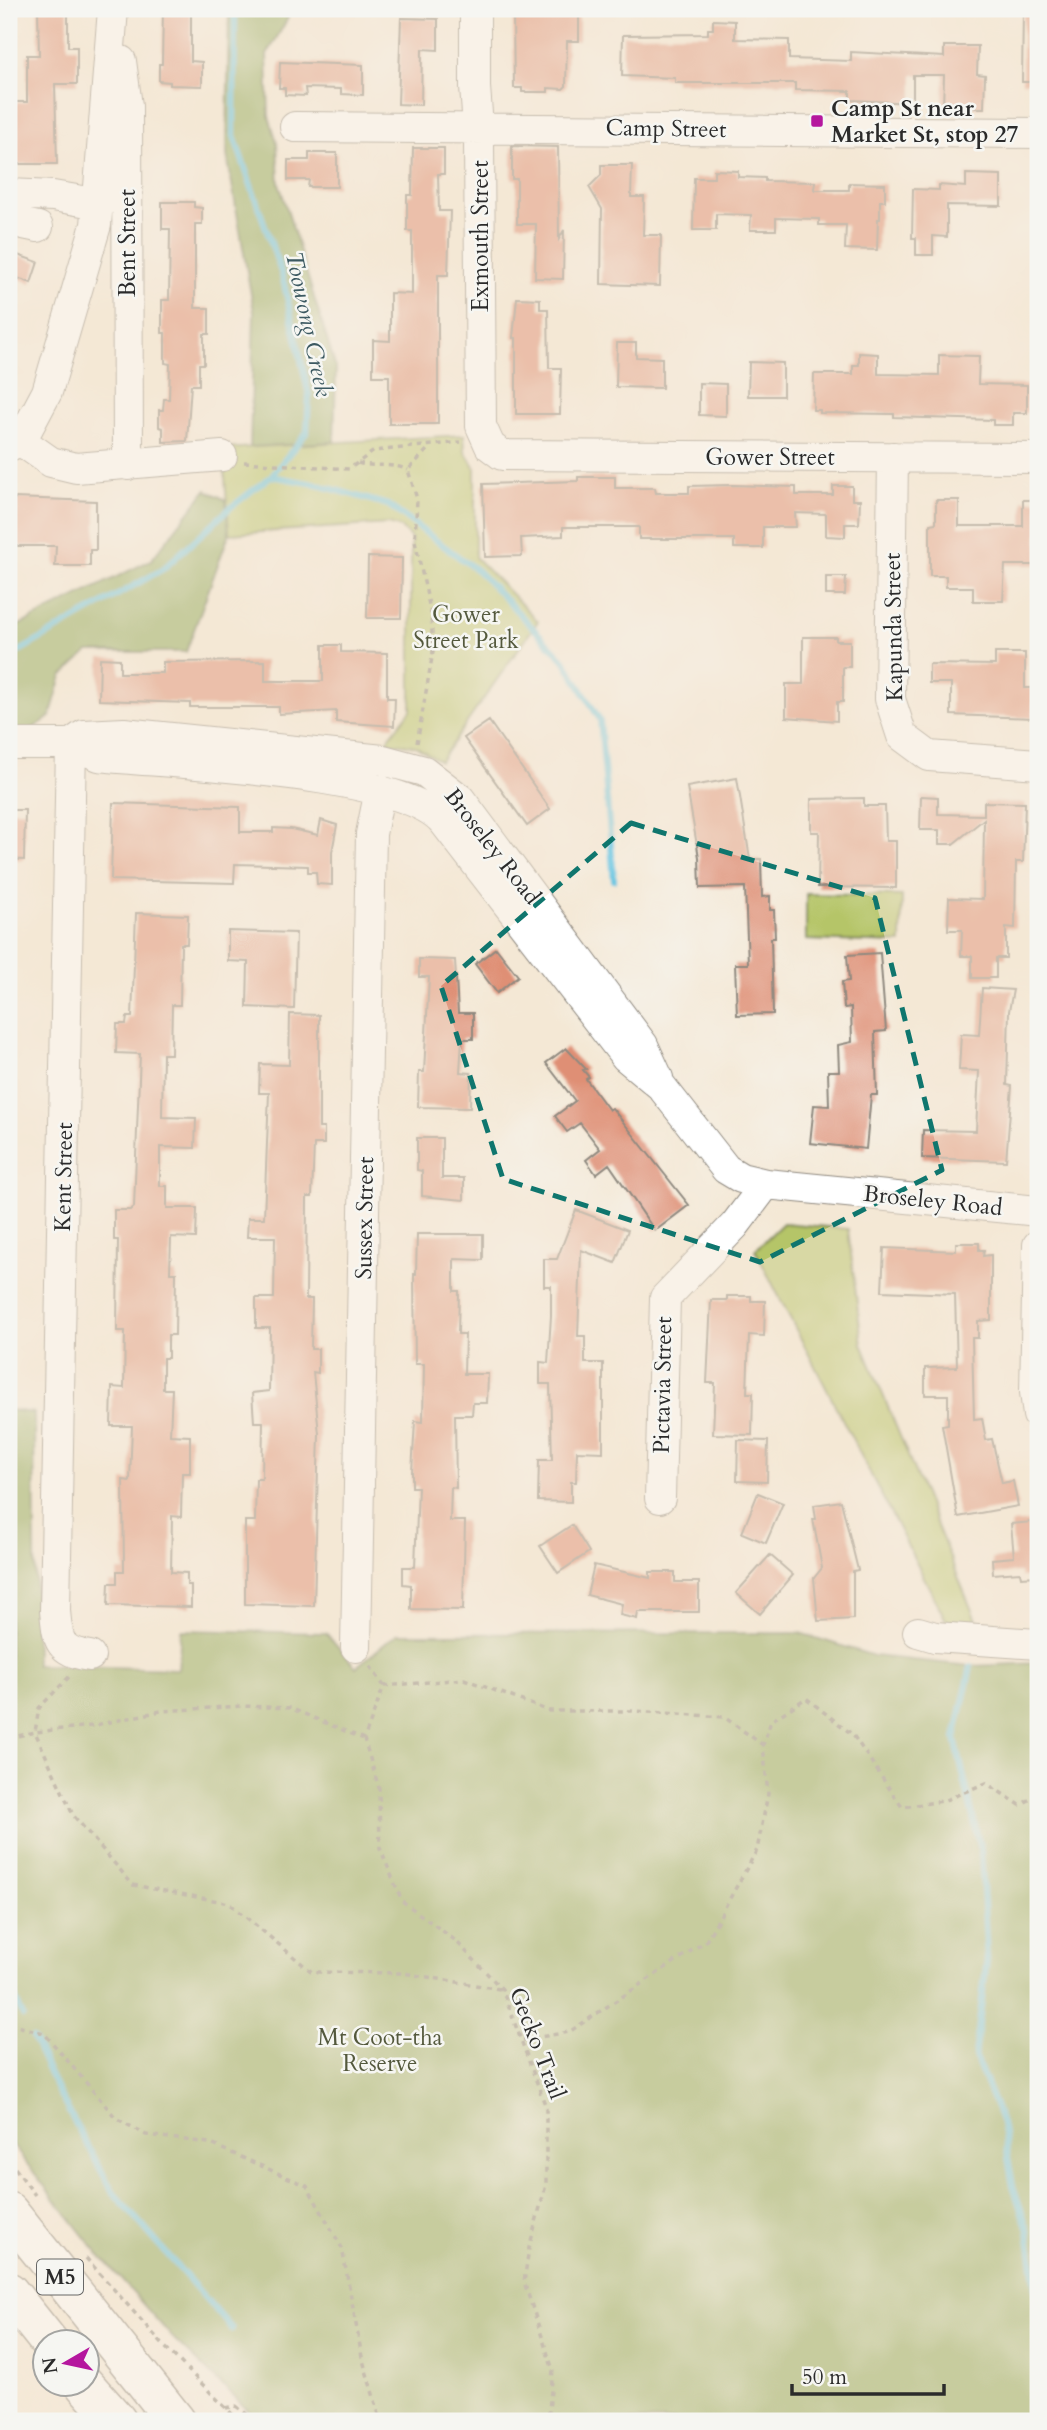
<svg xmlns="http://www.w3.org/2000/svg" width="1047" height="2430" font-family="Cardo,serif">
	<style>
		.green { fill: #b5c568; stroke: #70784a; stroke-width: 2 }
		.forest { fill: #90aa5c; stroke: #5e6a44; stroke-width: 2 }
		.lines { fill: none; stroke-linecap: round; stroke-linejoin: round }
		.stream { stroke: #62c3e0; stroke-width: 6 }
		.building { fill: #df8f74 }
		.minor-casing { stroke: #908a80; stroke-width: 32 }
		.highway-casing { stroke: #908a80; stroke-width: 41 }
		.path { stroke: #908a80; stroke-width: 3.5; stroke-dasharray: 5 5; stroke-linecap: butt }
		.minor { stroke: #fff; stroke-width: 30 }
		.highway { stroke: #fff; stroke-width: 38 }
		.marked { fill: none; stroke: #0f766e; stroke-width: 5; stroke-dasharray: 14 9; stroke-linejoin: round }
		.poi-dot { fill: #b5179e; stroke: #f6f6f2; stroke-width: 2.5 }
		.labels { text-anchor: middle; stroke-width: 5; stroke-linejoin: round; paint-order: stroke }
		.shield { fill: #f6f6f2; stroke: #686867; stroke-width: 2 }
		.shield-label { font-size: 21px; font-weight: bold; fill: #2b2b2b }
		.poi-label { font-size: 23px; font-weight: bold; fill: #2b2b2b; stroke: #f6f6f2; text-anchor: start }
		.street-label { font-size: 23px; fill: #2b2b2b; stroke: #f6f6f2 }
		.park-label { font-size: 23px; fill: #54593d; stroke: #f6f6f2 }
		.water-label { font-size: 24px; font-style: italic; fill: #3c5961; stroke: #f6f6f2 }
	</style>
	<rect width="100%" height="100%" fill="#f6f6f2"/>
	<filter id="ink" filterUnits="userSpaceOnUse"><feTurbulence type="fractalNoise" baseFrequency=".0143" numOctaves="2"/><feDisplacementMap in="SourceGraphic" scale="14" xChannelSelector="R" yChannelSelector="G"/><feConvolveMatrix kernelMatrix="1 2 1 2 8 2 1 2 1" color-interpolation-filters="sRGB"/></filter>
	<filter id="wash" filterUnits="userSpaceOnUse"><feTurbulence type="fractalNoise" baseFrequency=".00686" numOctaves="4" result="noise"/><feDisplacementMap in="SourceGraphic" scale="28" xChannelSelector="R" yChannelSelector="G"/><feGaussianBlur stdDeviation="1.57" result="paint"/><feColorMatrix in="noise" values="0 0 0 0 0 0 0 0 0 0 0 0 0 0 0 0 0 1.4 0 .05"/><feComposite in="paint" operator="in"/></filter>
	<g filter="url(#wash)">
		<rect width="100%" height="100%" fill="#f4e8d5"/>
		<!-- green -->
		<path class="green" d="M464,435L465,451L475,468V557L538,621L440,761L415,746L386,742L411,710V538L401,528L389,524L229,534L223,449Z
			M806,894L902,896L901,943L806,940Z
			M783,1223L848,1229L862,1344L980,1630H951L755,1250Z"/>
		<!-- forest -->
		<path class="forest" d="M229,9H288V18L267,55L269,116L277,142L279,183L336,369L334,442L250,447L254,312L227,155Z
			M206,490L226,500L229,534L186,652H88L62,676L50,717L9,744V630L151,560Z
			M9,1410L34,1413L36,1665L178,1669L181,1630L326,1633L356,1667L397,1634L800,1633L874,1656L971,1666L1038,1663V2421H259L172,2337L94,2249L9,2141Z"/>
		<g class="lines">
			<!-- stream -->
			<path class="stream" d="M271,476L315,484L388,505L478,571L564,660L600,720L614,880
				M9,657L163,569L230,508L271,476L307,432L309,395L282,275L234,136L235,9
				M971,1666L955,1738L981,1852L987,1959L975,2056L1002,2123L1013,2186L1028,2230L1038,2301
				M9,1985L23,2016
				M33,2038L57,2090L113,2192L232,2329"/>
		</g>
		<g id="blocks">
			<!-- building -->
			<path class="building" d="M38,9H68V47H77V84H55L57,164H14V145H9V102H27V55H39Z
				M163,9H191V61L202,62V86L170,85V82L159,81V64H162Z
				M520,9H579V41H567L566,86L563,89L548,88V92H522V88H514L513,13H520Z
				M1023,9H1038V82H1022Z
				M401,18L438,19V50L422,49L421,105L398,104Z
				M713,20L735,21V39L789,40V59L851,61V52L944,57V46H978L977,74L985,75L984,108H943L944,75H913V103L850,100V91L795,90V83H675V78L622,76L623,35L708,34V29H713Z
				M280,62L363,65V95L341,94V89L305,88L306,96L285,95V88H279Z
				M512,146L558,147L559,239L564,230L563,279L535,278L536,224H517V179H512Z
				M413,148H444V174H438L439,211H450L448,275H438V424H389V376H373V340L390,341V293L412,294V231H407V195H412Z
				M309,153H337V187H308L309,180H288V160H309Z
				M601,165H632L631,197H644L643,235H661L660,286L601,284L602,209L589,187L601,175Z
				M714,170L738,171V177L765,178V181L815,182L814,190H849V183L885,184V201H880V219H878L877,250L845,249L846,225H819V219L776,218V230H750L751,215L716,214V230H693L694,178H714Z
				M966,174L1001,175V206L947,205V237L933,236V255H916V238H912L913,189L939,190V185L966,187Z
				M162,202H194V207L202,208V224H195V308H209V334H204V364H199V385H191L187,441L163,442V428L159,427V410H163L164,399H169L170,364L165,363V333H162V300H169L170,229H162Z
				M9,252L38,262L31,283L9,275Z
				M517,298L540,299V309H548L549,368H561L560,414H516V338H513Z
				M617,343H636V357L662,358V388L616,387Z
				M859,353L878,354V374L939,375V355L979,356L978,384L1027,385V413H1013V425H993V420L894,417V414L820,413V410H813L814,374H853V365H859Z
				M749,362L783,363V396H748Z
				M699,383L726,384V416L699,415Z
				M578,477H615V488H655L656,493H689V486L733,485L796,487V495H833V486H852V500H860L859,524H845V537L826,536V514L795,513L796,527H763V548H734V539H639V527H563V536L521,538L522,556L485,557L483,484L578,481Z
				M13,498L96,501V550H90V566H55L56,546H12Z
				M936,500H959V526H1023V500H1038V565H1005L1003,601H973V587H946V576H930V524L936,523Z
				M368,557L402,558L401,618H367Z
				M826,577H846L845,595H826Z
				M803,637H836V641H850V667H843V702H837V721L786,717V684H803Z
				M323,645H341V652L387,653V698H395L394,726L336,722V711L279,714V707H190V703L99,700L100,658L120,659V673H163V662L265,661V681H323Z
				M995,653H1025V688H1033V718L951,715V683H929V664L995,665Z
				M489,721L550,809L527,826L464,738Z
				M737,778L750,859H761L762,897L770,896V910H774L775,938H771L773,1014L737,1015L735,964H748L745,887L700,888L699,857L687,787Z
				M921,796L938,797V814L984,815V802L1025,803L1023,862H1016L1015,928L1006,927V958H996V978H972V956H961L962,930H948L949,898L983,899L984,819L953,844H939V830H920Z
				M864,798V806H885L886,841H896V888L818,887L819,832H811V799Z
				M113,803L240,807V832H273V828L291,829L318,835L321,820L337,825L332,852V885L317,884L316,872H308V866L235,864L234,883L111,880Z
				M9,810H25L24,860L9,859Z
				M136,913L188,915L187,944H181L180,1005H172L171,1054H163L162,1117L196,1118L195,1148L160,1147V1186H167V1208H197L196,1238L171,1237L170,1273H176L175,1335H168V1358H163V1389H172L170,1435L190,1436V1473H182L181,1517L172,1516L171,1572L187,1573V1585H191V1607L108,1605L109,1583H117V1571H124L123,1480L130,1481L132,1426H111L112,1387L124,1388L125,1331H117L118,1240H114V1210H130L134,1207L140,1054L116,1053L117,1024H126L127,1017H132Z
				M228,931L296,933L294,1009L247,1007L248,962L228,961Z
				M496,948L518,976L497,993L475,964Z
				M880,953L886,1031L875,1032L877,1095H871L866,1149L810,1143L814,1105L829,1106L828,1071H839L838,1045L852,1042L851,1007L844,1008L842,982L849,981L847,955Z
				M419,959L455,960L458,1013H473V1039H462L460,1072L471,1073L470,1108L418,1107L419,1072H424L429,977H419Z
				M982,988L1013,990L1009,1011L1007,1085L1012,1086L1006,1161L922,1158L923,1130L976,1131L979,1071L959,1070L961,1034L979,1035Z
				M290,1014L319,1015V1128H324V1144H314L312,1197H307L306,1299H312L311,1349H318V1373L313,1372L319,1434L314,1606L245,1604V1521H255L256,1479H262L263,1422H254L252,1393L269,1391L270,1328H256V1298H274L275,1237H247L248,1218H264L269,1093H259L260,1064L289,1065Z
				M566,1048L586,1069L583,1070L589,1077L586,1079L609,1110L612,1108L689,1205L655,1231L609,1164L596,1174L586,1160L600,1149L580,1123L567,1132L555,1116L575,1101L546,1063Z
				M417,1138H442V1178H464V1200L422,1196V1171L417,1170Z
				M576,1210L628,1230L615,1263L581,1250L578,1336H585V1363H603V1452L577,1451L576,1482H571V1502L538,1501L539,1460H552L550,1384H540V1362L548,1363L551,1316V1286H544V1259H557Z
				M417,1234H483V1260L454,1259V1291H459L458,1334H465L464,1374H488L487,1403H473L472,1415H455L456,1488L451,1487L450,1521H465L463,1610L411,1609V1585L403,1584V1567H415L418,1487H412V1472L415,1421L423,1422L424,1364H415L414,1274H416Z
				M956,1243H979V1250H984L983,1256L991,1255V1320L978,1321V1338H972L974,1419L982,1418L986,1440L992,1439L1002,1483L1013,1481L1018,1506L958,1517L942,1425L948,1424V1395H925V1368L957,1367L955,1294L882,1291L884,1248L956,1251Z
				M727,1296H751V1301H765L764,1336L749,1335L747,1393H753L752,1435L713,1434L715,1383H707L711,1300H727Z
				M738,1440L768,1441L767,1482L737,1481Z
				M758,1493L783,1503L766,1543L742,1533Z
				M841,1501L858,1570L853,1571V1619L818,1621L814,1578L822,1568L813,1519H816L814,1505Z
				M1032,1522L1038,1576L1021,1577L1020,1572L993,1574L992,1559L1014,1557L1011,1524Z
				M572,1525L589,1552L558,1573L540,1546Z
				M770,1555L793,1575L760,1614L736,1593Z
				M594,1565L650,1578V1572H675V1582H699V1612H638L637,1619L620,1615L622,1604L587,1595Z"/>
		</g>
	</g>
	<g filter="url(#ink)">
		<use href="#blocks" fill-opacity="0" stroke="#908a80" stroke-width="2"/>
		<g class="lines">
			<defs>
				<path id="minor" d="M475,9V87L479,140L481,426L490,446L502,455L1038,458
					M121,61L127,106L128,465
					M295,127L1038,133
					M9,194L53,196L100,204
					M9,221L38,227
					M21,441L47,392L96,225L113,9
					M9,446L21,441L51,462L76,468L222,456
					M893,457L890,699L902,736L929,756L1038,764
					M9,744H71L99,756C170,764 402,771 444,822L626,1057L661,1086L726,1169L741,1178L766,1184L1038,1211
					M71,744L55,1611C58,1641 58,1651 90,1656
					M71,744L84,735L124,733L383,760L424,771L460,799L643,1045L658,1078
					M1038,1245L1035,1392L1038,1415
					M660,1498L665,1298L735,1225L766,1184
					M918,1632L935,1637L1038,1644
					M356,1647L371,834L380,790"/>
				<path id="highway" d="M9,2212L176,2421
					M9,2292L49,2342
					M84,2384L117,2421"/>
			</defs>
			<!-- minor casing -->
			<use href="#minor" class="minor-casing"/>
			<!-- highway casing -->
			<use href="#highway" class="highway-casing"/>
			<!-- path -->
			<path class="path" d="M244,462L349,469L374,451L461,442
				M358,463C375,468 391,462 408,470
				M417,743L433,652L431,614L415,541L417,499L408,470L430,447
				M370,1666L384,1686L364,1739L379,1788L380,1848L402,1901L456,1941L502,1989L546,2107V2185L529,2248L524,2282L553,2370L548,2421
				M69,1677L39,1708L35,1732L91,1726L161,1711L242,1706L290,1708L364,1739
				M384,1686L464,1679L549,1711H634L724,1717L763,1745
				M9,1738L35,1732L73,1815L133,1885L229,1903L312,1972L403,1973L500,1989
				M9,2024L44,2033L116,2118L146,2135L209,2143L307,2186L342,2248L362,2357L381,2421
				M523,2040L569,2032L706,1941L757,1850L768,1794L763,1745L771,1721L806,1698L853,1735L902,1807L943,1801L986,1783L1020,1805L1038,1795
				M9,2160L35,2195
				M86,2258L165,2347L239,2421
				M226,2408L236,2406L256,2421"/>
			<!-- minor -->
			<use href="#minor" class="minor"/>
			<!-- highway -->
			<use href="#highway" class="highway"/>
		</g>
	</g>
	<!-- marked area -->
	<path d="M0 0H1047V2430H0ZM631,823L875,898L942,1170L760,1262L503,1179L441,986Z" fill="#f4e8d5" fill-opacity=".55" fill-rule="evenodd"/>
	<path class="marked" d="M631,823L875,898L942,1170L760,1262L503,1179L441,986Z"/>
	<!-- markers -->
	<rect class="poi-dot" x="810" y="114" width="14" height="14" rx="3.5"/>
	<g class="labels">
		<!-- shield labels -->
		<rect class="shield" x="37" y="2259.5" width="46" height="35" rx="5"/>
		<g class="shield-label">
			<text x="60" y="2284">M5</text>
		</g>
		<!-- poi labels -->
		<g class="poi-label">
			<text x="831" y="116">Camp St near<tspan x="831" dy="26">Market St, stop 27</tspan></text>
		</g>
		<!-- street labels -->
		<g class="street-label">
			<text transform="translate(666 128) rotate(1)" y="8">Camp Street</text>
			<text transform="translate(480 236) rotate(-90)" y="8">Exmouth Street</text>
			<text transform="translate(127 243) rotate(-90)" y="8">Bent Street</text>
			<text x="770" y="465">Gower Street</text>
			<text transform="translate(893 627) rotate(-91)" y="8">Kapunda Street</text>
			<text transform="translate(493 846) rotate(52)" y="8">Broseley Road</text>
			<text transform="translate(63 1177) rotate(-89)" y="8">Kent Street</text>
			<text transform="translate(933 1200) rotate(6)" y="8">Broseley Road</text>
			<text transform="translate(364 1218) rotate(-89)" y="8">Sussex Street</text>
			<text transform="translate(662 1385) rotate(-89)" y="8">Pictavia Street</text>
			<text transform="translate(538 2043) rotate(69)" y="8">Gecko Trail</text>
		</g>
		<!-- park labels -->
		<g class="park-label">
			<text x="466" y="622">Gower<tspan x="466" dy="26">Street Park</tspan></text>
			<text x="380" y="2045">Mt Coot-tha<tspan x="380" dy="26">Reserve</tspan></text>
		</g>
		<!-- water labels -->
		<g class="water-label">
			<text transform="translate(309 324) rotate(78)" y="8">Toowong Creek</text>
		</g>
	</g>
	<!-- margin -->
	<rect width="1047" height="2430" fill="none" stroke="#f6f6f2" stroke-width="35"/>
	<!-- north arrow -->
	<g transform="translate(66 2363) rotate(261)"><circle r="33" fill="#f6f6f2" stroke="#a5a5a2" stroke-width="2"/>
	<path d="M0-5L12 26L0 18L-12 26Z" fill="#b5179e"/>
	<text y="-10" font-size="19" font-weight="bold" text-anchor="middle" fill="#2b2b2b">N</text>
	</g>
	<!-- scale -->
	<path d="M792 2384v10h152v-10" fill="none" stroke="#2b2b2b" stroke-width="3.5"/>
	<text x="802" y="2384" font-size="21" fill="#2b2b2b" stroke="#f6f6f2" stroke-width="5" paint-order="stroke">50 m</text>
</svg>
